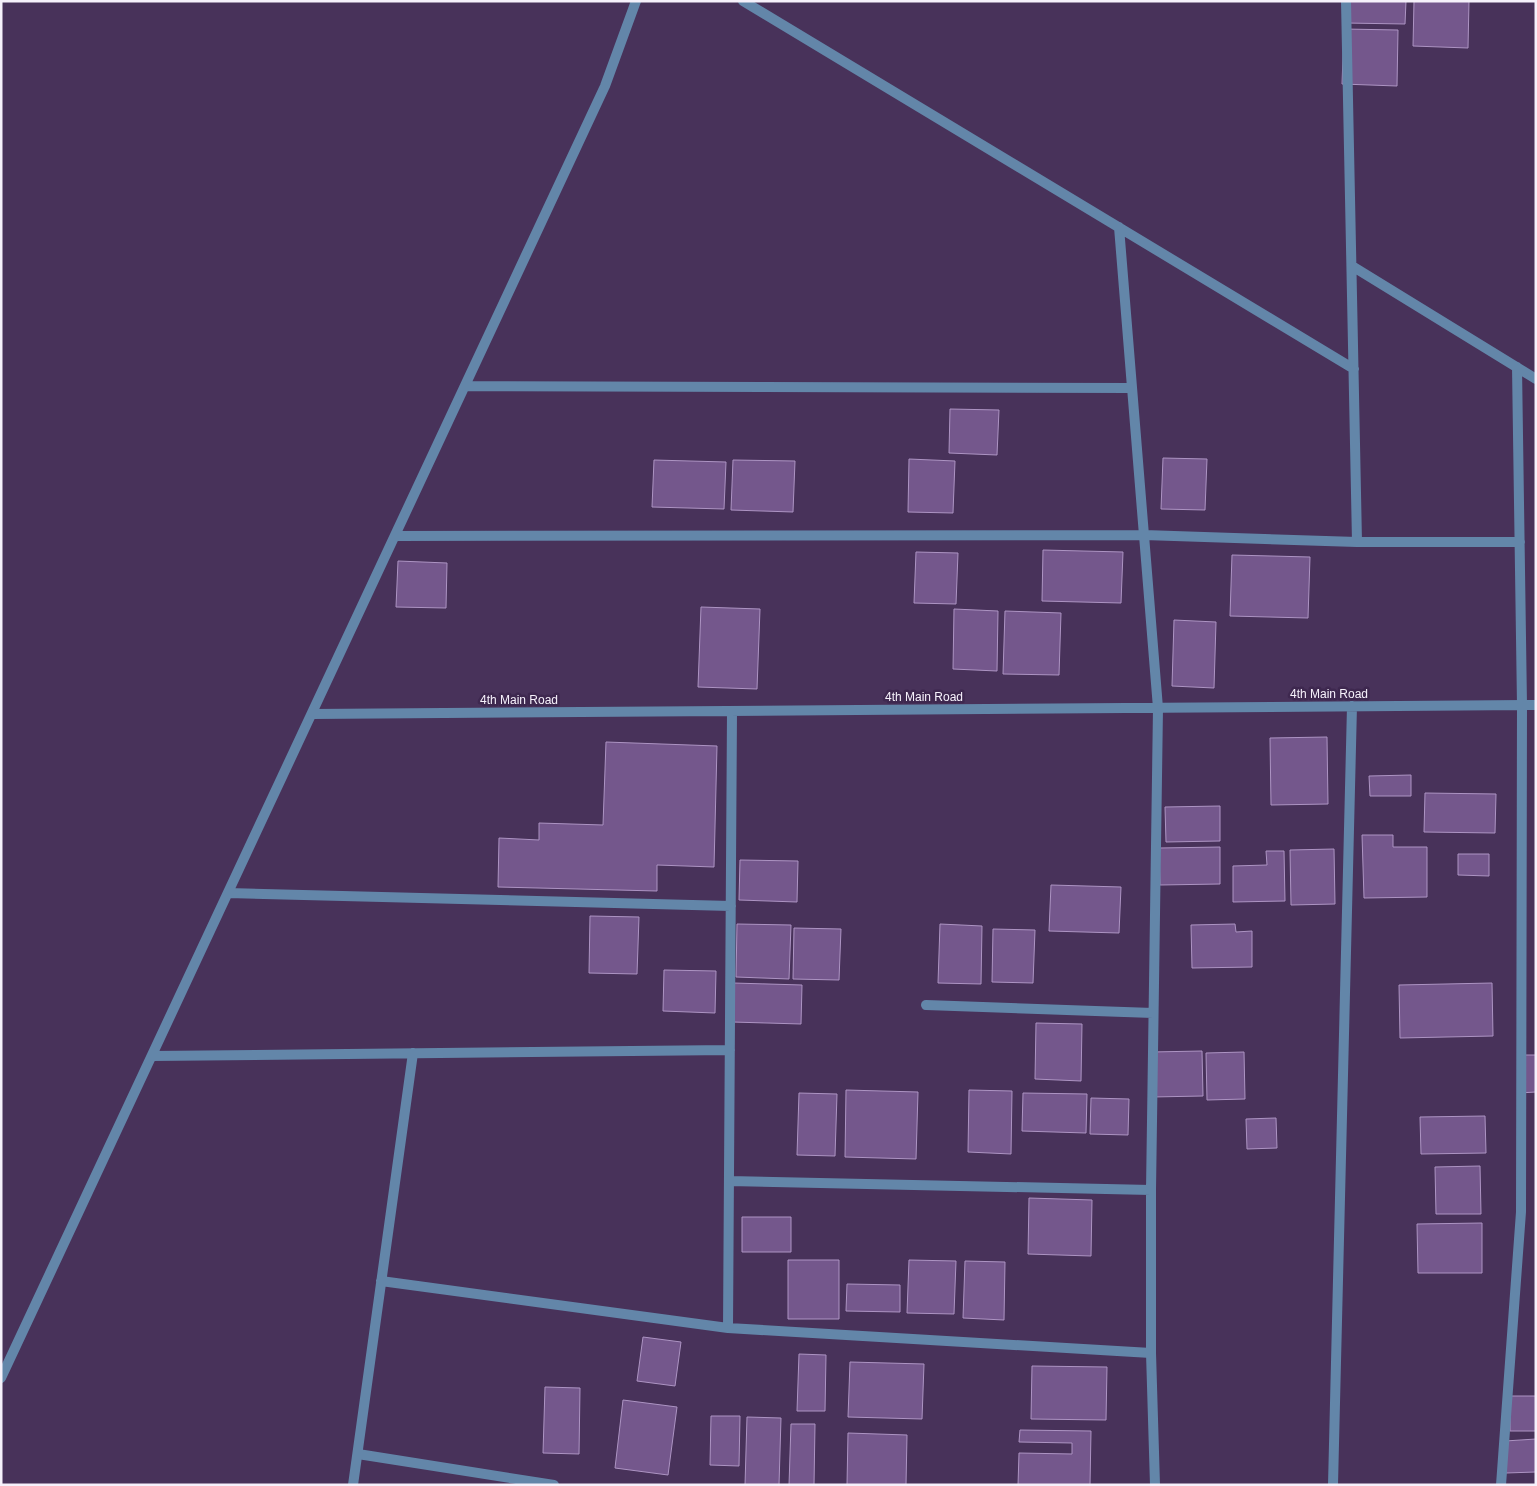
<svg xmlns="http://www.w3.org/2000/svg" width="1537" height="1486" font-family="Arial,sans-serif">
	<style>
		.building { fill: #74578c; stroke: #ad94c3 }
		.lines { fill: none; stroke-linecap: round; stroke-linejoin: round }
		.street { stroke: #6386a9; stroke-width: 10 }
		.labels { text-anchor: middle; stroke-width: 5; stroke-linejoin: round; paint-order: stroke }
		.street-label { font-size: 12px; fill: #f6f1fb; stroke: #3e284f }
	</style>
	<rect width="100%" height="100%" fill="#48325a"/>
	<!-- building -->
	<path class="building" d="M1346,1H1406L1405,24L1345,23Z
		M1414,1H1469L1468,48L1413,46Z
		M1344,29L1398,30L1397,86L1342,84Z
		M950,409L999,410L997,455L949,453Z
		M1163,458L1207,459L1205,510L1161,509Z
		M909,459L955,461L953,513L908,512Z
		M654,460L726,462L724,509L652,507Z
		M733,460L795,461L793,512L731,510Z
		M1043,550L1123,552L1121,603L1042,601Z
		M916,552L958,553L956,604L914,603Z
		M1232,555L1310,557L1308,618L1230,616Z
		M398,561L447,563L446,608L396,607Z
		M701,607L760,609L757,689L698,687Z
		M954,609L998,611L997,671L953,669Z
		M1005,611L1061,613L1059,675L1003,674Z
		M1174,620L1216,622L1214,688L1172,686Z
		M1327,737L1328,804L1271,805L1270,738Z
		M606,742L717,746L714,867L657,865V891L498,887L499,838L539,840V823L603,825Z
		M1411,775V796H1370L1369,776Z
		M1425,793L1496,794L1495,833L1424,832Z
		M1220,806V841L1166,842L1165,807Z
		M1362,835H1393V847H1427V897L1364,898Z
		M1220,847V884L1160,885L1159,848Z
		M1334,849L1335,904L1291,905L1290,850Z
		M1266,851H1284L1285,901L1233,902V866L1267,865Z
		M1458,854H1489V876L1458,875Z
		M740,860L798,861L797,902L739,900Z
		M1051,885L1121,887L1119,933L1049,931Z
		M590,916L639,917L637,974L589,973Z
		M737,924L791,925L789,979L736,977Z
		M940,924L982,926L981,984L938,983Z
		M1235,924L1236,932L1252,931V967L1192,968L1191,925Z
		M794,928L841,929L839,980L793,979Z
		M993,929L1035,930L1033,983L992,982Z
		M664,970L716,971L715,1013L663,1011Z
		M733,983L802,985L801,1024L732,1022Z
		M1492,983L1493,1036L1400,1038L1399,985Z
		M1036,1023L1082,1024L1081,1081L1035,1079Z
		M1202,1051L1203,1096L1152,1097L1151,1052Z
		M1244,1052L1245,1099L1207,1100L1206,1053Z
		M1518,1055H1536V1092L1519,1093Z
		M846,1090L918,1092L916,1159L845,1157Z
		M969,1090L1012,1091L1011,1154L968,1152Z
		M799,1093L837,1094L835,1156L797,1155Z
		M1023,1093L1087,1094L1086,1133L1022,1131Z
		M1091,1098L1129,1099L1128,1135L1090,1134Z
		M1485,1116L1486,1153L1421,1154L1420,1117Z
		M1276,1118L1277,1148L1247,1149L1246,1119Z
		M1480,1166L1481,1214H1436L1435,1167Z
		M1029,1198L1092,1200L1091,1256L1028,1254Z
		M742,1217H791V1252H742Z
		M1482,1223V1273H1418L1417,1224Z
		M788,1260H839V1319H788Z
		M909,1260L956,1261L954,1314L907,1313Z
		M965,1261L1005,1262L1004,1320L963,1318Z
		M847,1284L900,1285V1312L846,1311Z
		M643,1337L681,1342L675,1386L637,1381Z
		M799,1354L826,1355L825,1411H797Z
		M850,1362L924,1364L922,1419L848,1417Z
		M1032,1366L1107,1367L1106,1420L1031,1419Z
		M545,1387L580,1388L579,1454L543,1453Z
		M1510,1396H1536V1431H1510Z
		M623,1400L677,1407L668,1475L615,1468Z
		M711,1416H740L739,1466L710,1465Z
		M747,1417L781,1418L779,1485H745Z
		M791,1424H815L814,1485H789Z
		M1020,1430L1091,1431L1090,1485H1018L1019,1453L1072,1454V1443L1019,1442Z
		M848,1433L907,1435L906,1485H847Z
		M1536,1439V1472L1506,1473L1505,1441Z"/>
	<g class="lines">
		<!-- street -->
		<path class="street" d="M743,1L1354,369
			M1346,1L1357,542
			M1119,227L1158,708L1151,1190V1353L1155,1485
			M1352,266L1536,379
			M465,386L1132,388
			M395,536L1144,535L1357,542H1520
			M312,714L1536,705
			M228,893L731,906
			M926,1005L1153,1013
			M152,1056L730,1050
			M729,1181L1151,1190
			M381,1281L728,1328L1151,1353
			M728,1328L732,711
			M1,1378L605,86L636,1
			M358,1454L554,1485
			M353,1485L413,1053
			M1333,1485L1352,706
			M1501,1485L1521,1212L1522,705L1517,367"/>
	</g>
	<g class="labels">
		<!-- street labels -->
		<g class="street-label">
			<text x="1329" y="698">4th Main Road</text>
			<text x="924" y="701">4th Main Road</text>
			<text x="519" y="704">4th Main Road</text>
		</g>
	</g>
	<!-- border -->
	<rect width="1537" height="1486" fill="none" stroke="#f6f1fb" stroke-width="5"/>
</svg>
